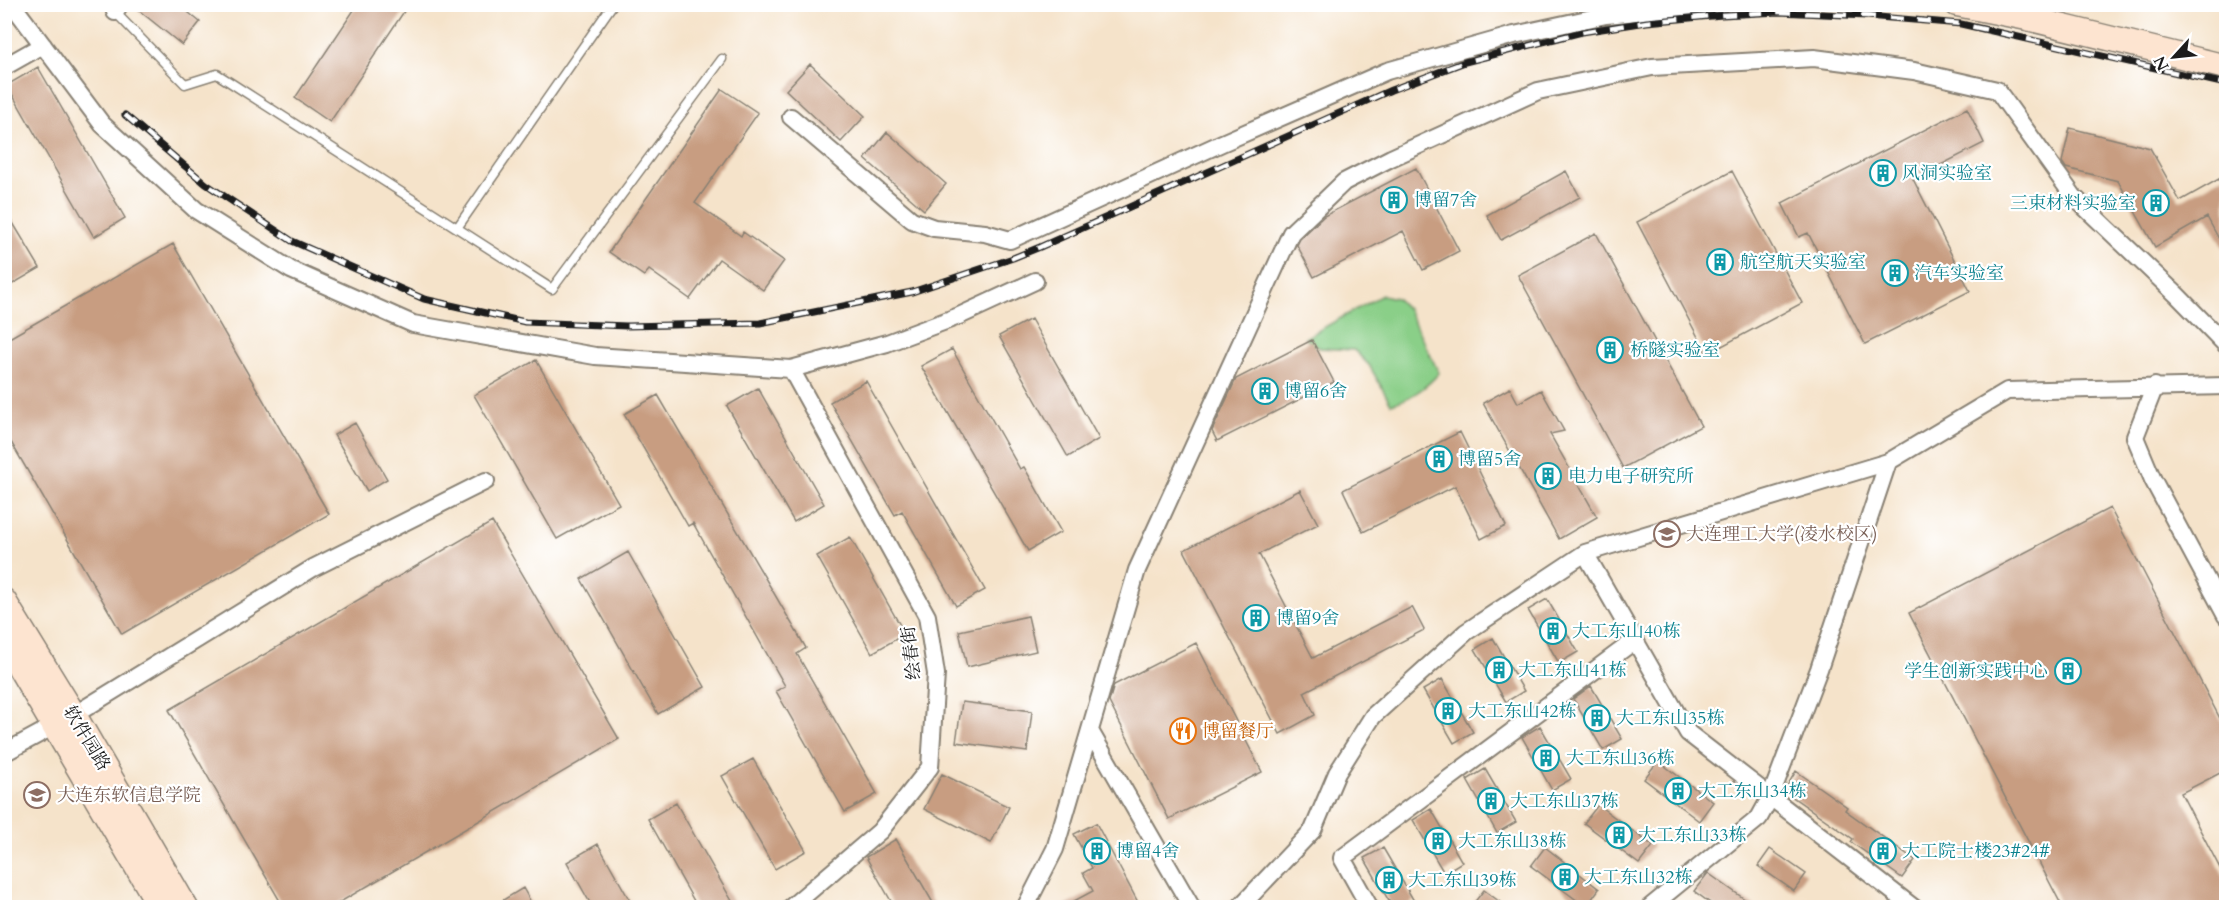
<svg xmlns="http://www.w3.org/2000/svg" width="2231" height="912" font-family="Cardo,'Noto Serif SC',serif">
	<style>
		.green { fill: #8acf88; stroke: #537652; stroke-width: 1.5 }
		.building { fill: #c89d81 }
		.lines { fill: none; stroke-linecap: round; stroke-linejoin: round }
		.service-casing { stroke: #888073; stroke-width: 11 }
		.minor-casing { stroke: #888073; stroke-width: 20 }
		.secondary-casing { stroke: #888073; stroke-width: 27 }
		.service { stroke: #fff; stroke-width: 8 }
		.minor { stroke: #fff; stroke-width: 16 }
		.secondary { stroke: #fde4d0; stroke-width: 24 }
		.rail-casing { stroke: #1c1c1c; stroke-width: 7 }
		.rail { stroke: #fff; stroke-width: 4.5; stroke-dasharray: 14; stroke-linecap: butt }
		.labels { text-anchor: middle; stroke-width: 4.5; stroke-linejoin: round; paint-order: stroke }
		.culture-label { font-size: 18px; fill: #0d838f; stroke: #fff; text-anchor: start }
		.education-label { font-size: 18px; fill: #785e54; stroke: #fff; text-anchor: start }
		.street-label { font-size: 18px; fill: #1c1c1c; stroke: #fff }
		.food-label { font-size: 18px; fill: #c56008; stroke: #fff; text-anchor: start }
	</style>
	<rect width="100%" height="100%" fill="#fff"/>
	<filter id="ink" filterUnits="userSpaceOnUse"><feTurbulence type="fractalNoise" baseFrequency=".0167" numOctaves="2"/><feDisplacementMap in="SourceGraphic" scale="12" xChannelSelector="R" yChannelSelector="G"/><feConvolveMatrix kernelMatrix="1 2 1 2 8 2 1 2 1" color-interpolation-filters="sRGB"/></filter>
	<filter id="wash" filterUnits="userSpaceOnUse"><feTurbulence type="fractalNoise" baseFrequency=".008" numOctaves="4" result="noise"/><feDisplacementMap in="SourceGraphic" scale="24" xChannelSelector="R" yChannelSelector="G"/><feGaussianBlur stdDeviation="1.35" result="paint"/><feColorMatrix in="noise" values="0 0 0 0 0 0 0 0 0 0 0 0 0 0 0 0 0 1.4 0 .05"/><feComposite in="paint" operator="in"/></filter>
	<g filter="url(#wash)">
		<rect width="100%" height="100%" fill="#f5e3ca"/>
		<!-- green -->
		<path class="green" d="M1382,295L1396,298L1408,310L1439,373C1427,387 1409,400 1391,404L1369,365L1354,350L1320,348L1305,338Z"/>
		<g id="blocks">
			<!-- building -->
			<path class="building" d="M131,4H178L200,22L182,45Z
				M358,4H409L330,122L295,98Z
				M810,64L865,116L841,142L786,90Z
				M38,67L125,218L94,237L7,85Z
				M722,89L758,113L695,203L741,236L743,232L784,261L763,290L719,259L690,299L649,270L644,276L609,252Z
				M1967,108L1984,143L1913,179L1970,291L1865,344L1808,233L1799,237L1782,203Z
				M2070,128L2150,148L2180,201L2226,175V252L2207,217L2155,247L2118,181L2066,168L2062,162Z
				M887,132L946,184L924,210L865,159Z
				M1416,168L1459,251L1423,270L1403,231L1314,277L1297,245L1300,239L1324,216Z
				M1566,171L1580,197L1501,240L1487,215Z
				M1732,171L1802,303L1707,354L1637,222Z
				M4,208L40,268L4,289Z
				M1596,233L1701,426L1623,468L1518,275Z
				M173,244L329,514L122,634L4,430V341Z
				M1031,319L1099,439L1068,457L999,336Z
				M1312,340L1334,382L1217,441L1212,431L1236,379Z
				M952,349L1020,469L1024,467L1061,532L1028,551L921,366Z
				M536,360L619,504L557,539L474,395Z
				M866,381L985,590L956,606L902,511L895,515L830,402Z
				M758,388L824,504L794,522L727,406Z
				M1510,388L1518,403L1541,390L1564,431L1550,434L1597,517L1559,539L1483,403Z
				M658,395L806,648L797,654L877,794L845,812L776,691L785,686L693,523L688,526L624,414Z
				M355,423L387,479L367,491L334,435Z
				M1460,432L1506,526L1481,539L1455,486L1363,532L1343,490Z
				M1300,490L1318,524L1259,554L1313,658L1412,607L1424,630L1304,692L1315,715L1280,734L1184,550Z
				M2110,508L2226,730V770L2181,793L2226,880V908H2063L1909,613Z
				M492,522L619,739L330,908H284L169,710Z
				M850,537L905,634L872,653L817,556Z
				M628,552L705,687L658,714L581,579Z
				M1547,599L1578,652L1559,663L1528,610Z
				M1028,616L1036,651L967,667L959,631Z
				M1493,638L1524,691L1506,702L1475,649Z
				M1196,643L1262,772L1169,819L1109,702L1114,685Z
				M1442,679L1473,732L1454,743L1423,690Z
				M1591,686L1622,739L1603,750L1573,699Z
				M962,702L1032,711L1027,752L956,742Z
				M1540,726L1571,779L1552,790L1522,737Z
				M753,759L806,851L775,869L722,776Z
				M1658,761L1713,802L1699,821L1644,779Z
				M1485,769L1516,822L1497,833L1467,780Z
				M1796,771L1847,807L1845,810L1915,860L1902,878L1851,842L1853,839L1784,791Z
				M942,774L1009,807L991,843L924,809Z
				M676,803L736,908H698L648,819Z
				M1598,805L1653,846L1639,864L1584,823Z
				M1431,809L1462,862L1444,873L1413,820Z
				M1096,823L1141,908H1061L1093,891L1083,873L1092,868L1074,834Z
				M896,839L936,908H895L866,857Z
				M598,844L634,908H593L567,862Z
				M1545,847L1599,889L1586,907L1531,866Z
				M1383,848L1414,901L1402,908H1393L1364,858Z
				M1770,849L1806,874L1794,891L1758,866Z
				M1708,873L1757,908H1717L1694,891Z
				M523,888L534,908H490Z
				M1484,890L1508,908H1470Z"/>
		</g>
	</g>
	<g filter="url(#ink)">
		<use href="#blocks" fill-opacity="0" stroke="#888073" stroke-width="1.5"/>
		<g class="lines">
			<defs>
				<path id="service" d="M115,12L185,84L217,74L552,289L722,59
					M457,228L613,4"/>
				<path id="minor" d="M12,4L102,124L196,210L291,270L413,324L595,356L791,369L887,343L959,316L1035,281
					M115,12L120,4
					M4,67L43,45
					M791,117L912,220L934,228L985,233L1010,240L1222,143L1387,71L1514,35L1606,15L1721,4
					M2155,386L2135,437L2153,480L2226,616
					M1090,731L1192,908
					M4,753L74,715L313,568L486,481
					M790,908L880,831L930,767L936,674L927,616L791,369
					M1025,908L1055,849L1137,570L1291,233L1344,182L1391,158L1538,91L1652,67L1814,58L1914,71L1997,90L2074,197L2177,295L2226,345
					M1239,908L1313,830L1337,773L1373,716L1466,632L1585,553
					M1370,908L1342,858L1634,641
					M1649,908L1759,818L1770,798L1819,669L1888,462
					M1914,908L1688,733L1585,553L1888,462L2007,391L2226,386"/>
				<path id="secondary" d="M1957,4L2027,18L2226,67
					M4,601L74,715L186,908
					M4,641L161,908"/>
			</defs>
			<!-- service casing -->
			<use href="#service" class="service-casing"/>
			<!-- minor casing -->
			<use href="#minor" class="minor-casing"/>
			<!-- secondary casing -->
			<use href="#secondary" class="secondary-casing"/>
			<!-- service -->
			<use href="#service" class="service"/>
			<!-- minor -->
			<use href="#minor" class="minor"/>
			<!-- secondary -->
			<use href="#secondary" class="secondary"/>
			<defs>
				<path id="rail" d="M125,115L206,184L292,241L424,299L525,322L627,326L760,323L912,292L1013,258L1040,247L1391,90L1465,62L1582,32L1647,22L1722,15L1779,12L1867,16L1961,24L2226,84"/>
			</defs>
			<!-- rail casing -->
			<use href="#rail" class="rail-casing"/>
			<!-- rail -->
			<use href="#rail" class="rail"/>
		</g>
	</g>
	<!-- icons -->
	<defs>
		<symbol id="building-ring" viewBox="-11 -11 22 22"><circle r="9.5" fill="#fff" stroke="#0f9aa8" stroke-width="1.5"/><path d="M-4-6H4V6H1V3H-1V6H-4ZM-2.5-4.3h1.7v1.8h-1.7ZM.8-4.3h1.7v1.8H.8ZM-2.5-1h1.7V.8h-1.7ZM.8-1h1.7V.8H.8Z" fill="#0f9aa8"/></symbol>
		<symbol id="university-ring" viewBox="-11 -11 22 22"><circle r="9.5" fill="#fff" stroke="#8d6e63" stroke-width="1.5"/><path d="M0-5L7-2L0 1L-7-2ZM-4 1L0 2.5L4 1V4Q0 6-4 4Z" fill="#8d6e63"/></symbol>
		<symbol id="restaurant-ring" viewBox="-11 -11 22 22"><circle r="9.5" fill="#fff" stroke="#e8710a" stroke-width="1.5"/><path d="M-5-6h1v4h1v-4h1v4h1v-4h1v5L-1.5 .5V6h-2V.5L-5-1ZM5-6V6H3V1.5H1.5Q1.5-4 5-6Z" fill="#e8710a"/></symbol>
	</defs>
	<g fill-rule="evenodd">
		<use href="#building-ring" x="1868" y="158" width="30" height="30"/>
		<use href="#building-ring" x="1379" y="185" width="30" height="30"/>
		<use href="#building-ring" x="2141" y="188" width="30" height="30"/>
		<use href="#building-ring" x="1705" y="247" width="30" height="30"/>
		<use href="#building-ring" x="1880" y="258" width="30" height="30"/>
		<use href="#building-ring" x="1595" y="335" width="30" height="30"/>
		<use href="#building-ring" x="1250" y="376" width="30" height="30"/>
		<use href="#building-ring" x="1424" y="444" width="30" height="30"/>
		<use href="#building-ring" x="1533" y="461" width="30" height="30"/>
		<use href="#university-ring" x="1652" y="519" width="30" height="30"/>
		<use href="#building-ring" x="1241" y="603" width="30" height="30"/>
		<use href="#building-ring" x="1538" y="616" width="30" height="30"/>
		<use href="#building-ring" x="1484" y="655" width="30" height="30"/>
		<use href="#building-ring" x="2053" y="656" width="30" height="30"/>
		<use href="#building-ring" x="1433" y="696" width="30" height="30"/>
		<use href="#building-ring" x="1582" y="703" width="30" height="30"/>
		<use href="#restaurant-ring" x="1168" y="716" width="30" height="30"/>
		<use href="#building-ring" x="1531" y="743" width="30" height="30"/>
		<use href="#building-ring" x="1663" y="776" width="30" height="30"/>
		<use href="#university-ring" x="22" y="780" width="30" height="30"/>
		<use href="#building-ring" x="1476" y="786" width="30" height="30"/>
		<use href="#building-ring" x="1604" y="820" width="30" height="30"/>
		<use href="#building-ring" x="1423" y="826" width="30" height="30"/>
		<use href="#building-ring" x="1082" y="836" width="30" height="30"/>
		<use href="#building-ring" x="1868" y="836" width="30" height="30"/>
		<use href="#building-ring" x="1550" y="862" width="30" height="30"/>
		<use href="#building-ring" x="1374" y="865" width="30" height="30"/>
	</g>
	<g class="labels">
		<!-- culture labels -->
		<g class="culture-label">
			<text x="1902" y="179">风洞实验室</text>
			<text x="1414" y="206">博留7舍</text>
			<text x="2136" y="209" text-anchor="end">三束材料实验室</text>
			<text x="1740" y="268">航空航天实验室</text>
			<text x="1914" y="279">汽车实验室</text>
			<text x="1630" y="356">桥隧实验室</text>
			<text x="1284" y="397">博留6舍</text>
			<text x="1458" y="465">博留5舍</text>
			<text x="1568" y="482">电力电子研究所</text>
			<text x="1276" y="624">博留9舍</text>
			<text x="1572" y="637">大工东山40栋</text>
			<text x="1518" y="676">大工东山41栋</text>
			<text x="2048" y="677" text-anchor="end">学生创新实践中心</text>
			<text x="1468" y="717">大工东山42栋</text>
			<text x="1616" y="724">大工东山35栋</text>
			<text x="1566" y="764">大工东山36栋</text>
			<text x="1698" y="797">大工东山34栋</text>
			<text x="1510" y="807">大工东山37栋</text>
			<text x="1638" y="841">大工东山33栋</text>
			<text x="1458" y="847">大工东山38栋</text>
			<text x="1116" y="857">博留4舍</text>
			<text x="1902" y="857">大工院士楼23#24#</text>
			<text x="1584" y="883">大工东山32栋</text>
			<text x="1408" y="886">大工东山39栋</text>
		</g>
		<!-- education labels -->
		<g class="education-label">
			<text x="1686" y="540">大连理工大学(凌水校区)</text>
			<text x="57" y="801">大连东软信息学院</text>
		</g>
		<!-- street labels -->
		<g class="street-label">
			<text transform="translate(911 653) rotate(-97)" y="6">绘春街</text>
			<text transform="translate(87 738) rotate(59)" y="6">软件园路</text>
		</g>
		<!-- food labels -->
		<g class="food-label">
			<text x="1202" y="737">博留餐厅</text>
		</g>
	</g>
	<!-- margin -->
	<rect width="2231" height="912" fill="none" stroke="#fff" stroke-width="24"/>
	<!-- north arrow -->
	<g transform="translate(2174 57) rotate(243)" stroke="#ffffff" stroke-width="4.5" paint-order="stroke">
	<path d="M0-4.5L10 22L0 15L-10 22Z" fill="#1c1c1c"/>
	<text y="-9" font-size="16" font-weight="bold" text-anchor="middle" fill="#1c1c1c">N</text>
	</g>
</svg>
